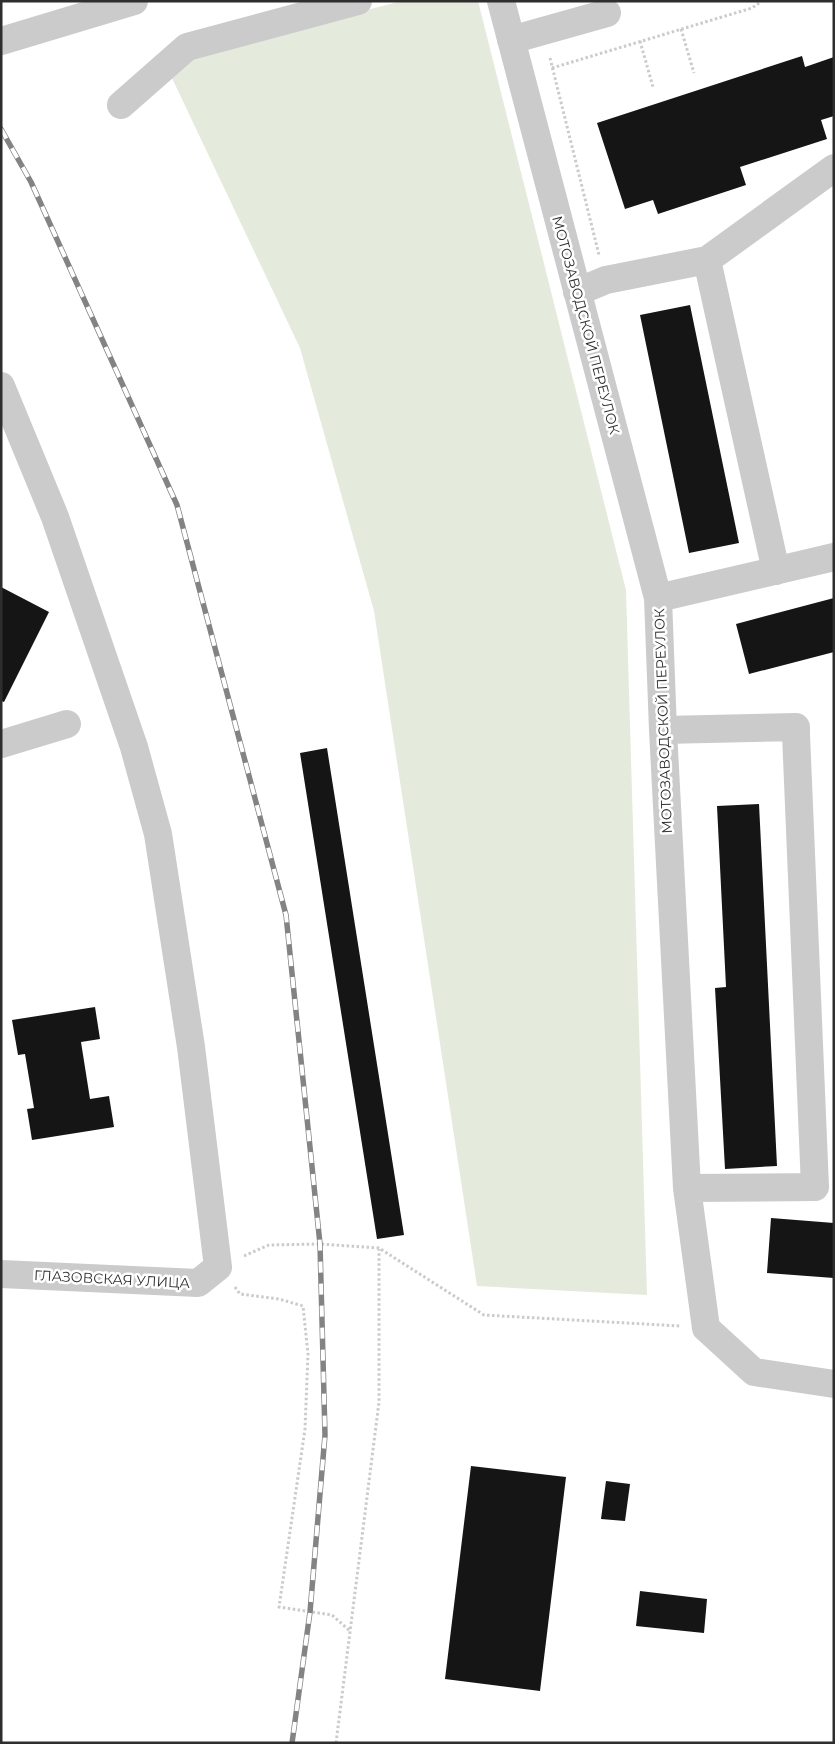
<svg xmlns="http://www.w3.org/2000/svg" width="835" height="1744" font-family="Montserrat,sans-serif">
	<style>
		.green { fill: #e4ebdc }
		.building { fill: #151515 }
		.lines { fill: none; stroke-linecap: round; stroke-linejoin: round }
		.path { stroke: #cbcbcb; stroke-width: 3; stroke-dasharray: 2.5 2.5; stroke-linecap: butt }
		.minor { stroke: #cbcbcb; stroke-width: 28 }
		.rail-casing { stroke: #838383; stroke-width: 5.5 }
		.rail { stroke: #fff; stroke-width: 4; stroke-dasharray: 11; stroke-linecap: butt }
		.labels { text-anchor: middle; stroke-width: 5; stroke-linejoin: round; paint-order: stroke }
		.street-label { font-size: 14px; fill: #2e2e2e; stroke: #fff }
	</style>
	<rect width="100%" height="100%" fill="#fff"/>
	<!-- green -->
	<path class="green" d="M402,1H478L626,590L647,1295L477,1286L374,611L300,348L171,76L190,55Z"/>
	<!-- building -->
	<path class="building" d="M802,56L805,67L834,57V116L821,120L827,139L740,167L746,185L658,214L653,200L625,209L597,123Z
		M690,305L739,543L689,553L640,315Z
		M1,587L49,612L4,702L1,701Z
		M834,598V652L749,674L736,624Z
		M327,748L404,1235L377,1239L300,753Z
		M759,804L777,1166L725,1169L715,988L726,987L717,806Z
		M95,1007L100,1039L81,1042L90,1099L109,1096L114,1127L32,1140L27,1109L34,1108L25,1054L18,1055L12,1020Z
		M771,1218L834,1223V1278L767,1273Z
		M471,1466L566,1477L540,1691L445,1679Z
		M606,1481L630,1484L625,1521L601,1519Z
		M640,1591L707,1599L704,1633L636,1626Z"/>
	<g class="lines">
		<!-- path -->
		<path class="path" d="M681,29L694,73
			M640,41L653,87
			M550,58L599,255
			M552,68L752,8L762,1
			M244,1256L269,1245L320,1244L379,1248L484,1315L680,1326
			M235,1287L240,1294L279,1299L303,1306L308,1354L305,1429L279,1607L332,1615L350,1631
			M336,1743L379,1402V1249"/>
		<!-- minor -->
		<path class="minor" d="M501,1L658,598L663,730L687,1188L706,1328L754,1372L834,1384
			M511,40L607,13
			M1,41L134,1
			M121,105L187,47L358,1
			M707,260L776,571
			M577,292L606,280L707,260L834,168
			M1,386L55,517L134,747L158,834L191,1047L218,1267L198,1283L1,1274
			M658,598L834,557
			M663,730L796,727V734L815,1187L687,1188
			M1,744L67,724"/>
		<defs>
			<path id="rail" d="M1,129L31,182L177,505L286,915L320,1244L325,1435L310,1612L292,1743"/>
		</defs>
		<!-- rail casing -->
		<use href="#rail" class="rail-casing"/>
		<!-- rail -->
		<use href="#rail" class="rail"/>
	</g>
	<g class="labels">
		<!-- street labels -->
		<g class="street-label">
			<text transform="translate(586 325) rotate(75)" y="5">МОТОЗАВОДСКОЙ ПЕРЕУЛОК</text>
			<text transform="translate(663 721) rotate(-92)" y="5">МОТОЗАВОДСКОЙ ПЕРЕУЛОК</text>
			<text transform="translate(112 1279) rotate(3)" y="5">ГЛАЗОВСКАЯ УЛИЦА</text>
		</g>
	</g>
	<!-- border -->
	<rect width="835" height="1744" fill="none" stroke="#2e2e2e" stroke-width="5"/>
</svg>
